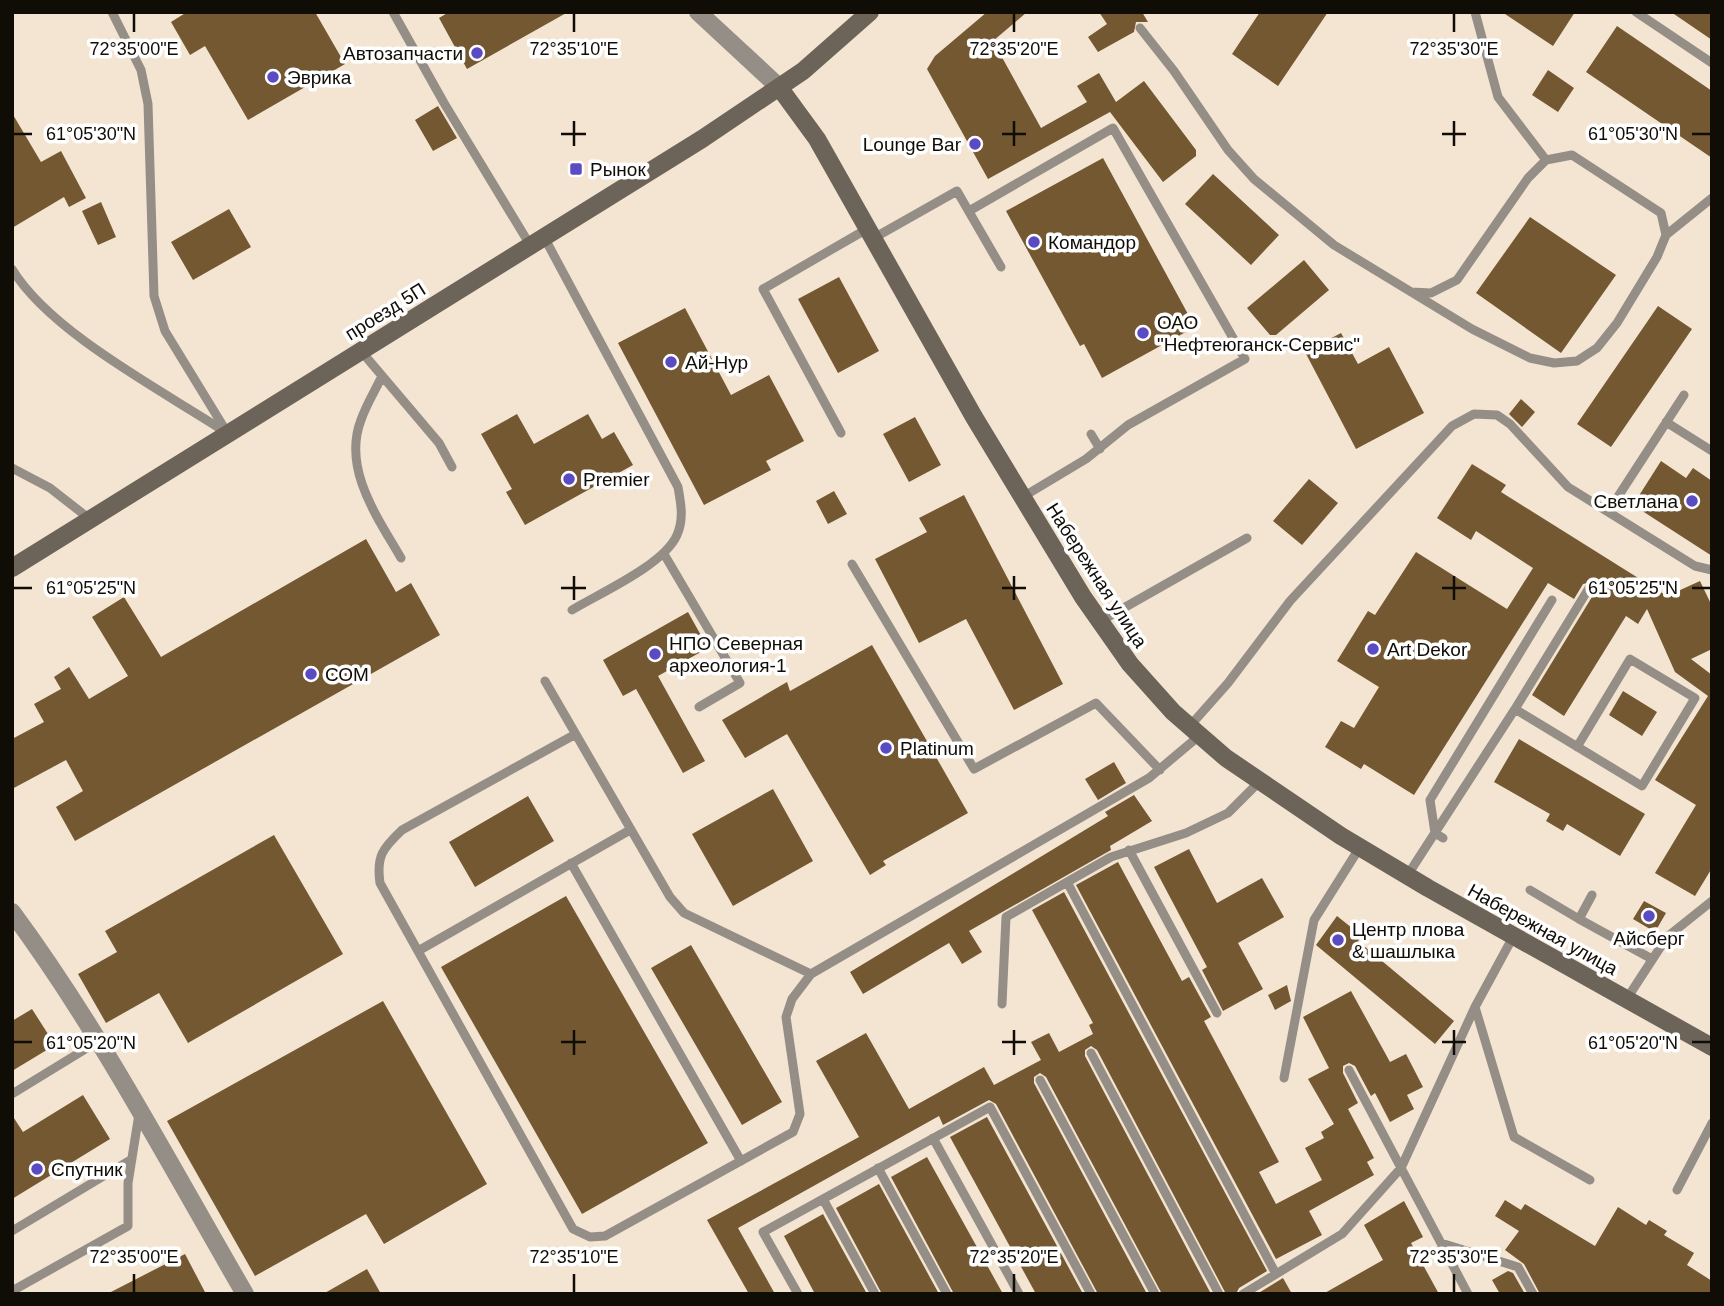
<svg xmlns="http://www.w3.org/2000/svg" width="1724" height="1306" font-family="Helvetica,sans-serif">
	<style>
		.building { fill: #735832 }
		.lines { fill: none; stroke-linecap: round; stroke-linejoin: round }
		.lane { stroke: #948e86; stroke-width: 9 }
		.street { stroke: #948e86; stroke-width: 18 }
		.secondary { stroke: #6d6459; stroke-width: 18 }
		.ticks { fill: none; stroke: #100c06; stroke-width: 2.5 }
		.poi-dot { fill: #5a4bc3; stroke: #fff; stroke-width: 2.5 }
		.labels { text-anchor: middle; stroke-width: 7; stroke-linejoin: round; paint-order: stroke }
		.poi-label { font-size: 19px; fill: #100c06; stroke: #fff; text-anchor: start }
		.street-label { font-size: 19px; fill: #100c06; stroke: #fff }
		.ticks-label { font-size: 18px; text-anchor: middle; fill: #100c06; stroke: #fff; stroke-width: 7; stroke-linejoin: round; paint-order: stroke }
	</style>
	<rect width="100%" height="100%" fill="#f4e5d2"/>
	<!-- building -->
	<path class="building" d="M187,12H315L345,64L248,120L205,46L190,55L171,22Z
		M449,12H568L467,69L439,18Z
		M987,12H1027L993,41L1041,128L1087,102L1077,86L1099,73L1116,102L1144,81L1196,150V156L1163,182L1110,112L988,179L927,69L935,56Z
		M1099,12H1142L1148,22H1136L1134,32L1098,52L1088,37L1107,24Z
		M1260,12H1328L1278,86L1232,54Z
		M1502,12H1575L1553,46Z
		M1671,12H1712V40Z
		M1617,26L1712,91V158L1586,72Z
		M1548,70L1574,88L1558,112L1532,95Z
		M438,106L457,138L433,151L415,120Z
		M12,113L41,162L61,151L86,198L69,207L64,197L12,228Z
		M1103,158L1195,327L1102,378L1084,344L1080,346L1006,211Z
		M1213,174L1279,235L1251,265L1185,204Z
		M101,202L116,237L98,245L82,211Z
		M229,209L251,247L193,280L171,242Z
		M1530,217L1616,275L1561,353L1476,293Z
		M1304,260L1329,290L1276,335H1270L1247,308Z
		M839,277L879,351L838,373L798,299Z
		M1658,306L1692,329L1611,447L1577,424Z
		M685,308L731,395L769,375L804,441L766,461L771,470L704,505L618,343Z
		M1341,333L1358,364L1389,347L1424,413L1356,449L1305,352Z
		M1521,399L1535,412L1522,427L1509,414Z
		M517,414L534,444L588,414L602,439L614,432L633,465L525,525L506,492L512,489L481,434Z
		M915,417L941,465L909,482L883,434Z
		M1661,461L1686,478L1693,468L1712,481V556L1633,505Z
		M1472,464L1506,485L1501,492L1667,596L1700,581L1712,606V649L1691,659L1712,675V868L1695,896L1655,873L1696,805L1655,780L1708,696L1675,672L1647,609L1638,624L1626,616L1564,716L1532,695L1595,592L1592,582L1583,584L1574,599L1548,583L1414,795L1364,764L1361,769L1325,747L1341,721L1354,728L1379,687L1337,661L1368,611L1375,615L1416,552L1507,609L1533,568L1476,531L1471,540L1437,518Z
		M1309,479L1338,503L1302,545L1273,521Z
		M834,491L847,514L828,524L816,501Z
		M964,495L1063,684L1014,710L966,619L919,643L875,559L927,532L919,518Z
		M366,539L396,592L411,583L440,635L75,841L56,807L83,791L66,760L12,789V739L44,722L34,704L61,689L54,677L69,667L89,699L128,676L92,617L124,597L161,657Z
		M688,612L708,648L658,676L705,761L683,773L636,689L623,696L603,660Z
		M872,645L968,813L883,861L886,865L870,875L787,734L745,758L722,720L787,682L790,691Z
		M1623,691L1657,712L1642,736L1609,715Z
		M1519,739L1645,814L1620,856L1567,824L1563,831L1546,821L1550,814L1494,782Z
		M1114,762L1126,783L1098,800L1085,779Z
		M773,789L813,861L733,906L692,834Z
		M1134,795L1152,821L1110,846L1111,850L969,931L982,952L962,964L949,943L863,994L850,972L1108,816L1105,812Z
		M528,796L554,841L475,887L449,842Z
		M274,835L343,954L188,1043L159,993L106,1023L78,974L117,952L105,931Z
		M1189,849L1217,903L1262,878L1284,917L1238,943L1263,989L1223,1011L1202,970L1207,967L1154,867Z
		M1118,862L1182,981L1189,977L1211,1017L1204,1021L1279,1162L1259,1172L1276,1204L1322,1180L1305,1148L1324,1138L1321,1132L1334,1124L1308,1079L1329,1068L1303,1017L1351,991L1390,1062L1406,1054L1423,1087L1407,1095L1414,1109L1390,1122L1375,1093L1371,1096L1355,1066L1349,1063L1343,1066V1073L1358,1103L1348,1109L1374,1158L1367,1162L1374,1175L1309,1211L1322,1235L1276,1259L1076,885Z
		M1064,892L1267,1271L1239,1288L1236,1294H1226L1097,1050L1091,1046L1085,1050V1056L1211,1294H1162L1046,1077L1040,1073L1034,1077V1083L1147,1294H1098L996,1104L989,1100L943,1125L939,1116L738,1228L775,1294H749L707,1220L859,1137L816,1061L866,1033L909,1109L984,1067L994,1085L1041,1060L1031,1042L1049,1033L1059,1052L1093,1034L1089,1025L1093,1023L1032,910Z
		M566,896L708,1143L582,1214L441,967Z
		M1644,901L1666,913L1655,932L1633,919Z
		M1337,916L1362,936L1358,941L1454,1021L1435,1044L1316,945Z
		M691,945L782,1102L742,1125L651,968Z
		M1287,985L1291,1001L1275,1010L1268,995Z
		M383,1001L487,1184L384,1244L366,1214L255,1276L167,1121Z
		M32,1009L55,1045L12,1071V1021Z
		M83,1095L110,1139L12,1199V1115L23,1132Z
		M987,1117L1083,1294H1036L950,1137Z
		M927,1157L1003,1294H954L891,1177Z
		M879,1184L939,1294H882L836,1208Z
		M1505,1200L1521,1210L1525,1204L1595,1246L1618,1207L1646,1225L1649,1220L1667,1231L1664,1235L1694,1253L1687,1265L1712,1281V1294H1540L1524,1264L1505,1250L1519,1231L1495,1216Z
		M1404,1201L1423,1237L1411,1243L1439,1294H1323L1383,1260L1364,1225Z
		M823,1214L867,1294H815L784,1236Z
		M185,1254L206,1294H107Z
		M367,1269L381,1294H323Z
		M1508,1271L1513,1273L1525,1294H1500L1492,1280Z
		M1283,1278L1292,1294H1257Z"/>
	<g class="lines">
		<!-- lane -->
		<path class="lane" d="M112,12L141,70L148,104L154,296L165,331L228,434
			M393,12L444,103L530,245
			M1475,12L1498,97L1546,160
			M1636,12L1712,63
			M1140,28L1174,71L1228,150L1254,179L1334,245L1472,329L1530,358L1554,363L1577,361L1597,348L1617,323L1657,257L1666,235L1661,213L1572,155L1546,160L1528,178L1457,280L1431,293L1411,292
			M969,211L1113,128L1245,359L1128,425L1086,459L1021,498
			M1666,235L1712,198
			M544,237L678,487C681,504 684,519 677,535C664,565 600,593 572,610
			M872,239L957,191L1001,267
			M12,269C50,332 161,390 224,431
			M361,351L439,443L452,467
			M382,376C375,391 366,405 361,420C342,469 378,518 401,558
			M1666,422L1712,451
			M841,433L763,289L867,229
			M1091,434L1100,449
			M12,468L50,488L91,520
			M1608,512L1684,395
			M664,554L740,683L699,707
			M852,564L974,769L1096,703L1160,770
			M1099,622L1247,538
			M545,681L670,897L684,913L811,974
			M1515,709L1589,588
			M1189,727L1228,683L1290,601L1452,426L1474,414L1497,415L1510,424L1568,487L1695,566L1712,570
			M574,735L402,830C383,848 376,856 380,883L573,1229L590,1237L605,1236L793,1132L800,1114L786,1017L792,999L811,974L1149,778L1199,736
			M1443,838L1435,833L1430,800L1552,600
			M1129,850L1217,1013
			M571,863L741,1161
			M1407,876L1515,709L1642,786L1695,698L1630,659L1577,747
			M1067,882L1276,1274
			M1530,890L1579,919
			M1592,895L1579,919L1652,959
			M418,951L630,830
			M1626,1000L1667,937L1712,901
			M1002,1004L1006,917L1111,857L1186,833L1228,813L1259,782
			M1475,1007L1514,1137L1590,1180
			M1091,1053L1219,1294
			M1349,1070L1468,1294
			M1284,1078L1314,920L1360,847
			M1040,1080L1155,1294
			M12,1094L97,1042
			M933,1138L1019,1294
			M878,1168L947,1294
			M1677,1190L1712,1123
			M823,1199L875,1294
			M12,1231L132,1159
			M1441,1243L1518,1267L1533,1294
			M12,1291L128,1226V1183L139,1114
			M798,1294L763,1232L990,1107L1091,1294
			M1243,1294L1342,1234L1401,1168L1475,1007L1513,937"/>
		<!-- street -->
		<path class="street" d="M698,12L779,87
			M12,912C100,1031 170,1165 245,1294"/>
		<!-- secondary -->
		<path class="secondary" d="M779,87L817,139L974,417L1083,597L1130,664L1173,712L1226,758L1341,836L1428,888L1712,1047
			M12,568L702,139L803,71L870,12"/>
	</g>
	<!-- ticks -->
	<path class="ticks" d="M134,14V32M574,14V32M1014,14V32M1454,14V32M574,121V146M1014,121V146M1454,121V146M14,134H32M561,134H586M1002,134H1026M1442,134H1466M1692,134H1710M574,576V600M1014,576V600M1454,576V600M14,588H32M561,588H586M1002,588H1026M1442,588H1466M1692,588H1710M574,1030V1055M1014,1030V1055M1454,1030V1055M14,1042H32M561,1042H586M1002,1042H1026M1442,1042H1466M1692,1042H1710M134,1274V1292M574,1274V1292M1014,1274V1292M1454,1274V1292"/>
	<!-- markers -->
	<g class="poi-dot">
		<circle cx="477" cy="53" r="7"/>
		<circle cx="273" cy="77" r="7"/>
		<circle cx="975" cy="144" r="7"/>
		<rect x="569" y="162" width="14" height="14" rx="3.5"/>
		<circle cx="1034" cy="242" r="7"/>
		<circle cx="1143" cy="333" r="7"/>
		<circle cx="671" cy="362" r="7"/>
		<circle cx="569" cy="479" r="7"/>
		<circle cx="1692" cy="501" r="7"/>
		<circle cx="1373" cy="649" r="7"/>
		<circle cx="655" cy="654" r="7"/>
		<circle cx="311" cy="674" r="7"/>
		<circle cx="886" cy="748" r="7"/>
		<circle cx="1649" cy="916" r="7"/>
		<circle cx="1338" cy="940" r="7"/>
		<circle cx="37" cy="1169" r="7"/>
	</g>
	<g class="labels">
		<!-- poi labels -->
		<g class="poi-label">
			<text x="463" y="60" text-anchor="end">Автозапчасти</text>
			<text x="287" y="84">Эврика</text>
			<text x="961" y="151" text-anchor="end">Lounge Bar</text>
			<text x="590" y="176">Рынок</text>
			<text x="1048" y="249">Командор</text>
			<text x="1157" y="329">ОАО<tspan x="1157" dy="22">"Нефтеюганск-Сервис"</tspan></text>
			<text x="685" y="369">Ай-Нур</text>
			<text x="583" y="486">Premier</text>
			<text x="1678" y="508" text-anchor="end">Светлана</text>
			<text x="669" y="650">НПО Северная<tspan x="669" dy="22">археология-1</tspan></text>
			<text x="1387" y="656">Art Dekor</text>
			<text x="325" y="681">СОМ</text>
			<text x="900" y="755">Platinum</text>
			<text x="1352" y="936">Центр плова<tspan x="1352" dy="22">&amp; шашлыка</tspan></text>
			<text x="1649" y="945" text-anchor="middle">Айсберг</text>
			<text x="51" y="1176">Спутник</text>
		</g>
		<!-- street labels -->
		<g class="street-label">
			<text transform="translate(385 311) rotate(-32)" y="7">проезд 5П</text>
			<text transform="translate(1097 575) rotate(57)" y="7">Набережная улица</text>
			<text transform="translate(1543 929) rotate(29)" y="7">Набережная улица</text>
		</g>
	</g>
	<g class="ticks-label">
		<text x="134" y="55">72°35'00"E</text>
		<text x="574" y="55">72°35'10"E</text>
		<text x="1014" y="55">72°35'20"E</text>
		<text x="1454" y="55">72°35'30"E</text>
		<text x="91" y="140">61°05'30"N</text>
		<text x="1633" y="140">61°05'30"N</text>
		<text x="91" y="594">61°05'25"N</text>
		<text x="1633" y="594">61°05'25"N</text>
		<text x="91" y="1049">61°05'20"N</text>
		<text x="1633" y="1049">61°05'20"N</text>
		<text x="134" y="1263">72°35'00"E</text>
		<text x="574" y="1263">72°35'10"E</text>
		<text x="1014" y="1263">72°35'20"E</text>
		<text x="1454" y="1263">72°35'30"E</text>
	</g>
	<!-- border -->
	<rect width="1724" height="1306" fill="none" stroke="#100c06" stroke-width="28"/>
</svg>
